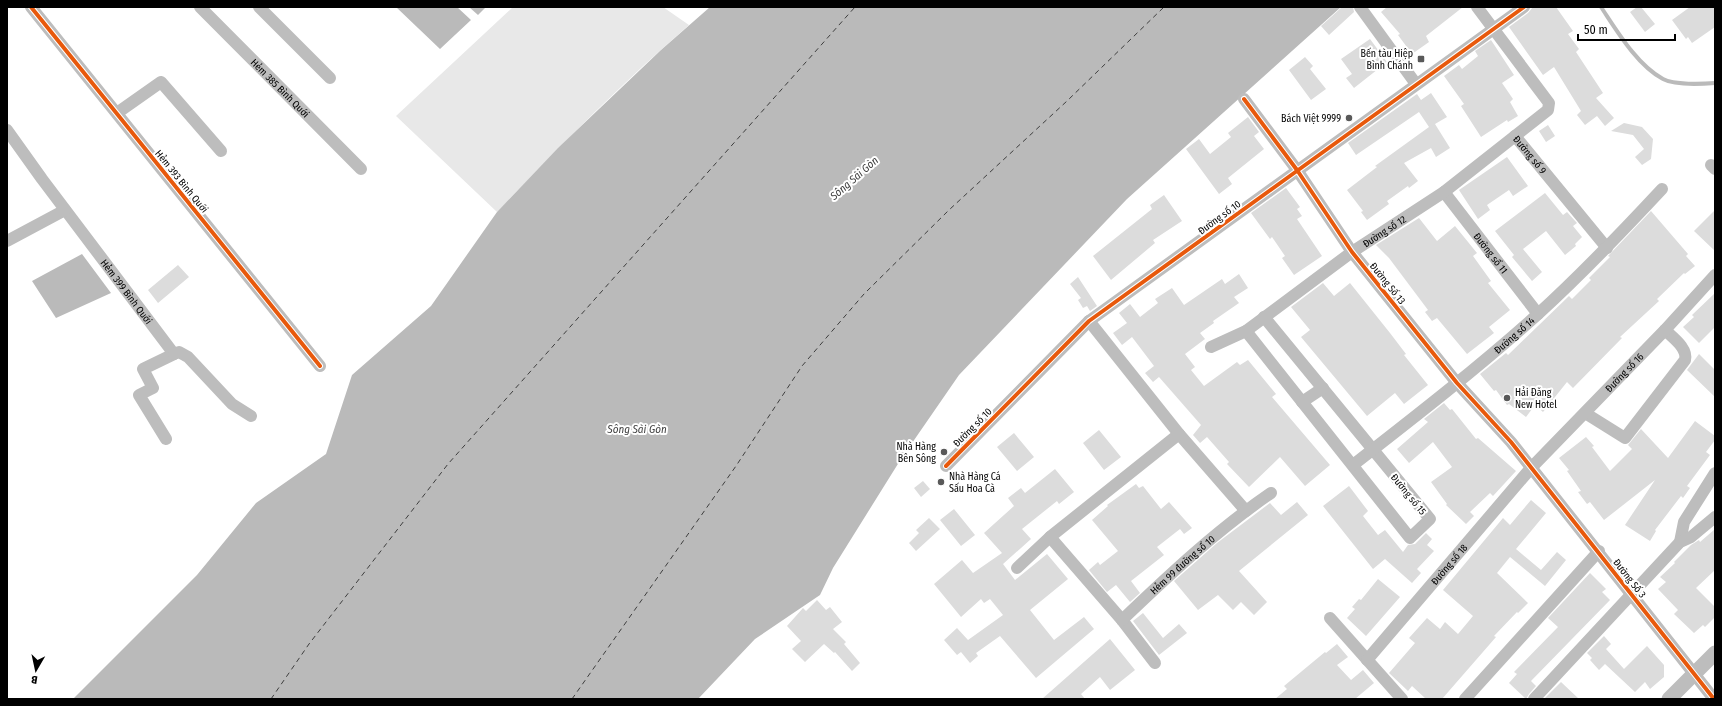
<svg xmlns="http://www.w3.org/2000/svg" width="1722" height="706" font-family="'Fira Sans Condensed',sans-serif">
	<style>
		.green { fill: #e8e8e8 }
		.water { fill: #bababa }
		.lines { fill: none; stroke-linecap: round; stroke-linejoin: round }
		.stream { stroke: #bababa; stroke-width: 4 }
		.ferry { stroke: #3e3e3e; stroke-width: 1; stroke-dasharray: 5 4; stroke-linecap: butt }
		.building { fill: #dcdcdc }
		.minor { stroke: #bdbdbd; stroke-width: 12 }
		.tertiary { stroke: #bdbdbd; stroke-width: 15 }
		.cycleway-casing { stroke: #fff; stroke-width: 6 }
		.cycleway { stroke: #e8590c; stroke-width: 4 }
		.poi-dot { fill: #595959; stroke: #fff; stroke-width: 1.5 }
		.labels { text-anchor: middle; stroke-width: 4; stroke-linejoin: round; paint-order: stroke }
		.poi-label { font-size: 10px; fill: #000; stroke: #fff; text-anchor: end }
		.street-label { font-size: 10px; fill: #000; stroke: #fff }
		.water-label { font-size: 11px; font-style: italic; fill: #3e3e3e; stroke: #fff }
	</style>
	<rect width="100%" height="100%" fill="#fff"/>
	<!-- green -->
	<path class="green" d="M513,7H663L689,25C622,83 559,147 497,212L396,116Z"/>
	<!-- water -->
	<path class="water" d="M396,7H457L471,20L440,49Z
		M469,7H486L478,15Z
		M710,7H1341L1127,199L959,375L901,459L833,568L820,595L755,639L698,699H73L197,575L256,503L326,454L352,375L431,306L497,212L558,148L661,50Z
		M82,254L111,293L56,318L32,281Z"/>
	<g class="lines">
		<!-- stream -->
		<path class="stream" d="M1601,7C1617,31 1637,65 1663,79C1674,85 1702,84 1715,83"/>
		<!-- ferry -->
		<path class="ferry" d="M271,699L309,644L448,464L855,7
			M572,699L736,466L802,366L864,294L949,210L1067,101L1164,7"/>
	</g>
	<!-- building -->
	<path class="building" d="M1342,7H1353L1354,12L1329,35L1321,26Z
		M1387,7H1463L1426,36L1429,42L1412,54L1398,35L1400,34L1381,12Z
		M1533,7H1556L1573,31L1568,34L1579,49L1576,52L1603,93L1596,98L1614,118L1605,126L1597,116L1585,125L1577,115L1581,111L1554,67L1543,75L1509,27L1528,13Z
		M1637,7H1641L1655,24L1645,32L1630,12Z
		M1690,7H1715V27L1692,43L1688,37L1686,39L1672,20Z
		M1370,39L1387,62L1354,88L1346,78L1352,74L1341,59Z
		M1491,40L1514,75L1502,83L1513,99L1510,102L1518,116L1508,122L1507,120L1481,137L1461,106L1464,104L1444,76L1459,65L1462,69L1478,56L1475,51Z
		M1305,57L1313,66L1310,69L1326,89L1311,100L1289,70Z
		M1431,93L1447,117L1435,124L1450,148L1436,157L1431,148L1404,163L1418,181L1409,188L1408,186L1387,201L1389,204L1367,220L1361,212L1363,211L1347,190L1377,167L1375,166L1429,127L1419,112L1356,155L1348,143L1417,94L1421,100Z
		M1248,117L1259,132L1254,136L1264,149L1228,178L1232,184L1219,194L1186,149L1199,139L1210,154L1231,137L1228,133Z
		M1624,123L1642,127L1653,139L1651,159L1642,165L1635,157L1644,149L1633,135L1611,131Z
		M1548,125L1555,136L1546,142L1539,131Z
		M1507,157L1528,186L1513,196L1509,190L1487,205L1490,210L1478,219L1459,190Z
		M1286,188L1300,207L1297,209L1302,216L1297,219L1322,256L1294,275L1282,258L1285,256L1272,237L1270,239L1251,213Z
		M1545,193L1563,215L1567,212L1577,223L1573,226L1582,237L1575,244L1576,246L1565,255L1546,231L1523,249L1542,272L1532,281L1512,257L1514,255L1495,231Z
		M1164,195L1182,221L1153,240L1155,243L1111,280L1093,256L1152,209L1150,205Z
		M1715,210V251L1694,231Z
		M1651,211L1688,254L1686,256L1695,266L1685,274L1684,273L1657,299L1659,301L1620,337L1622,338L1573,388L1567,382L1543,412L1535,405L1526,417L1509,404L1507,405L1496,390L1494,391L1480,374L1506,353L1508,355L1569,296L1572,299L1591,280L1589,278L1610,257L1608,256Z
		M1419,218L1437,241L1455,226L1477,253L1473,256L1491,281L1488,283L1510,310L1489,327L1494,333L1467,354L1437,318L1432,321L1425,312L1428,310L1389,258L1376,245Z
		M178,265L189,277L158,303L148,290Z
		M1239,274L1248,288L1234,297L1239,303L1213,321L1214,323L1200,333L1205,339L1185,354L1195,367L1191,370L1204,386L1237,362L1240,365L1248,360L1276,394L1272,397L1330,465L1305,486L1280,457L1249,487L1227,464L1229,462L1207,437L1200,443L1193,435L1201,425L1159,377L1153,382L1145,373L1154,366L1132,337L1122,345L1113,333L1127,323L1119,313L1130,304L1140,317L1158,303L1155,299L1172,288L1184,305L1222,279L1225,284Z
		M1078,277L1097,306L1090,311L1087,306L1083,308L1078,300L1081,298L1070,284Z
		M1323,283L1334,296L1350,283L1390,333L1406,354L1404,355L1428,385L1404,404L1395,393L1367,416L1301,337L1310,330L1291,307Z
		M1715,293V327L1699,343L1683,327L1694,317L1692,315Z
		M1699,354L1715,370V397L1687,370Z
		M1444,403L1450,410L1452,409L1476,439L1478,438L1516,471L1493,496L1490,493L1470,512L1474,516L1466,524L1446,505L1447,504L1431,482L1452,467L1433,442L1409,463L1397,449L1428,422L1424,419Z
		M1695,421L1715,436V440L1706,452L1710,455L1687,486L1690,488L1683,498L1681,496L1655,530L1656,531L1650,541L1625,525L1655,480L1604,520L1590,502L1587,504L1578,492L1581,491L1567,471L1569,470L1559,458L1586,437L1594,446L1592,447L1610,471L1632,449L1628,445L1641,429L1668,458Z
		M1099,430L1121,457L1104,470L1083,443Z
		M1014,433L1034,457L1017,471L997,447Z
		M1055,469L1074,492L1059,504L1057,501L1022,529L1031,539L1003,564L1015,580L1047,554L1068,579L1030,610L1054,640L1084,617L1094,629L1036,678L1000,636L976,653L978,656L970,663L961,652L957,655L944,640L957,628L968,640L1003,615L990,599L984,603L981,599L961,617L934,584L962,560L973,573L1002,553L984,533L1014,506L1008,498L1021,488L1025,493Z
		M923,481L930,489L921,497L914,488Z
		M1136,484L1139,488L1143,486L1161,509L1169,502L1192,528L1184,534L1180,529L1157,547L1164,555L1131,581L1140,593L1130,602L1116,585L1107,592L1089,570L1098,562L1100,565L1118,551L1092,520L1108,506L1107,505Z
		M1349,486L1368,511L1363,516L1378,535L1385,530L1403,552L1408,545L1415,544L1426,533L1432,539L1427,545L1434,551L1417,569L1421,573L1412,583L1385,559L1373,569L1323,506Z
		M1531,500L1546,513L1516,549L1541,570L1557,552L1566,560L1545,586L1510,557L1497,573L1528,603L1518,613L1517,612L1494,636L1496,637L1442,699H1426L1412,686L1408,691L1389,673L1415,643L1409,638L1427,618L1440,629L1445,622L1458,634L1473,616L1443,590L1503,518L1510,525Z
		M1297,502L1308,515L1239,571L1267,602L1254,615L1241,602L1233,610L1218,595L1198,610L1174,581L1217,543L1270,503L1281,515Z
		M954,509L975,535L961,546L940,520Z
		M929,518L940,529L916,551L909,543L919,533L916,530Z
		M1715,529V570L1696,588L1715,607V617L1705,627L1703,625L1694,633L1674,614L1678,610L1658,589L1666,582L1660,577L1675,563L1674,562L1691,545L1699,540L1700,542Z
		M1590,573L1606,589L1602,592L1610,600L1531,681L1536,686L1529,694L1526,699L1509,683L1517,674L1514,672L1558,627L1548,618Z
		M1378,579L1400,597L1366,636L1347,618L1355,609L1352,607L1359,599L1361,600Z
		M817,600L826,610L830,607L842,622L833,629L846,642L844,644L860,663L852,671L835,652L834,653L824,644L805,662L792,649L801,641L787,626L803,608L806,611Z
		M1143,613L1163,638L1179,624L1187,633L1159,655L1133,621Z
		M1604,636L1611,644L1606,649L1624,669L1647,646L1664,665V677L1650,689L1645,682L1635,692L1605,664L1599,670L1590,660L1592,658L1587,653Z
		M1110,639L1135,670L1110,690L1100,677L1081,694L1085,699H1042Z
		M1337,644L1348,657L1337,665L1351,680L1363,670L1374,683L1355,699H1275L1287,689L1284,686L1325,652L1326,653Z
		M1561,682L1579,699H1544Z"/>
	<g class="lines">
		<!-- minor -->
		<g class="minor">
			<path d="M31,7L320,366"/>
			<path id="s1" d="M200,7L361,169"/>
			<path d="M259,7L330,78"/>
			<path d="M1360,7L1416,84"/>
			<path d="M1244,99L1297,170L1352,252L1457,383L1511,442L1714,699"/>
			<path d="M117,113L161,82L221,151"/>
			<path id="s2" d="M7,130L42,179L174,354L143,369L153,388L139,395L166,439"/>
			<path id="s3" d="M1515,136L1607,248"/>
			<path d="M1711,165L1715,169"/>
			<path id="s4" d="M1444,192L1538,314"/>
			<path d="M7,241L65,210"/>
			<path d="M1089,321L1179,434L1246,511"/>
			<path d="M1246,331L1410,538L1430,519L1264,317"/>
			<path id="s5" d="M1211,347L1246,331L1352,252L1444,192L1548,110L1549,103L1477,7"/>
			<path d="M174,354L179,352L188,357L232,404L251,416"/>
			<path d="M1302,402L1323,388"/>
			<path d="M1585,413L1625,438L1685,360C1688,348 1673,338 1665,330"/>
			<path id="s6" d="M1353,465C1416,416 1479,367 1538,314C1582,274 1622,232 1662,189"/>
			<path d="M946,466L1089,321L1524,7"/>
			<path d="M1050,537L1122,620L1155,663"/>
			<path d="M1680,542L1684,522L1715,473"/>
			<path d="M1017,568L1050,537L1179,434"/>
			<path d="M1330,618L1402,699"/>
			<path id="s7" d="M1122,620C1169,575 1217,530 1271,493"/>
			<path id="s8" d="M1367,660L1531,468L1665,330L1715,275"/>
			<path d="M1465,699L1599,551"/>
			<path d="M1534,699L1680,542L1691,537L1715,517"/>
		</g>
		<!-- tertiary -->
		<path class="tertiary" d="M1669,699L1715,653"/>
		<defs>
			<path id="cycleway" d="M31,7L320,366
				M1244,99L1297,170L1352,252L1457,383L1511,442L1714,699
				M946,466L1089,321L1524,7"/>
		</defs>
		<!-- cycleway casing -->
		<use href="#cycleway" class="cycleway-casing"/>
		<!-- cycleway -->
		<use href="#cycleway" class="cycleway"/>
	</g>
	<!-- markers -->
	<g class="poi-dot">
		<rect x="1417" y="55" width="8" height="8" rx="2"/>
		<circle cx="1349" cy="118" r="4"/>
		<circle cx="1507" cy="398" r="4"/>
		<circle cx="944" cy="452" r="4"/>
		<circle cx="941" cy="482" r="4"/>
	</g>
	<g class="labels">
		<!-- poi labels -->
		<g class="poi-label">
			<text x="1413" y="57">Bến tàu Hiệp<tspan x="1413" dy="12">Bình Chánh</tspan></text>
			<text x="1341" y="122">Bách Việt 9999</text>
			<text x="1515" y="396" text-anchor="start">Hải Đăng<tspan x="1515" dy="12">New Hotel</tspan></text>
			<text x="936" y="450">Nhà Hàng<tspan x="936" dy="12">Bên Sông</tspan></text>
			<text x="949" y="480" text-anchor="start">Nhà Hàng Cá<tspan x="949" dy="12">Sấu Hoa Cà</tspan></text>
		</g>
		<!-- street labels -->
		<g class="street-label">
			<text dy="4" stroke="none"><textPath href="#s1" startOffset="114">Hẻm 385 Bình Quới</textPath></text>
			<text dy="4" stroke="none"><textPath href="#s3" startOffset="24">Đường số 9</textPath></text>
			<text transform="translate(182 181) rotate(51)" y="4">Hẻm 393 Bình Quới</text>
			<text transform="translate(1219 217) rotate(-36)" y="4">Đường số 10</text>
			<text dy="4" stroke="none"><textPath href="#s5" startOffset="209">Đường số 12</textPath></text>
			<text dy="4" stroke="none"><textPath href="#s4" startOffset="77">Đường số 11</textPath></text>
			<text transform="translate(1388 283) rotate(51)" y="4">Đường Số 13</text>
			<text dy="4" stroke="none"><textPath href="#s2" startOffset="201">Hẻm 399 Bình Quới</textPath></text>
			<text dy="4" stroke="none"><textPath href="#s6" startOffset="207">Đường số 14</textPath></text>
			<text dy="4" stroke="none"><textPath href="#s8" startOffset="386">Đường số 16</textPath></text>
			<text transform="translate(972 427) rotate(-45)" y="4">Đường số 10</text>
			<text transform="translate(1409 494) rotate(51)" y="4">Đường số 15</text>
			<text dy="4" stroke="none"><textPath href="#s8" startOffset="126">Đường số 18</textPath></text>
			<text dy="4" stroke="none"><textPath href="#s7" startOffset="82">Hẻm 99 đường số 10</textPath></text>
			<text transform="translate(1630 578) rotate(52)" y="4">Đường Số 3</text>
		</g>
		<!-- water labels -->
		<g class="water-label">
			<text transform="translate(854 178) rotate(-41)" y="4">Sông Sài Gòn</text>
			<text x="637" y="433">Sông Sài Gòn</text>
		</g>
	</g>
	<!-- border -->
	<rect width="1722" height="706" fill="none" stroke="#000000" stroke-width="16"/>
	<!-- north arrow -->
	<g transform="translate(36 670) rotate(189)" stroke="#ffffff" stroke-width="3" paint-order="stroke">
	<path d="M0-3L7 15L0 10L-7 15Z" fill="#000000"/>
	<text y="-6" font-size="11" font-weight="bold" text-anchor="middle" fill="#000000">B</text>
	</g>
	<!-- scale -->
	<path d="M1578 34v6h97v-6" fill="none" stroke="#000000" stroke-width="2"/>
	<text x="1584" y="34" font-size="12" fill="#000000" stroke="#ffffff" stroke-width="3" paint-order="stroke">50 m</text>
</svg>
